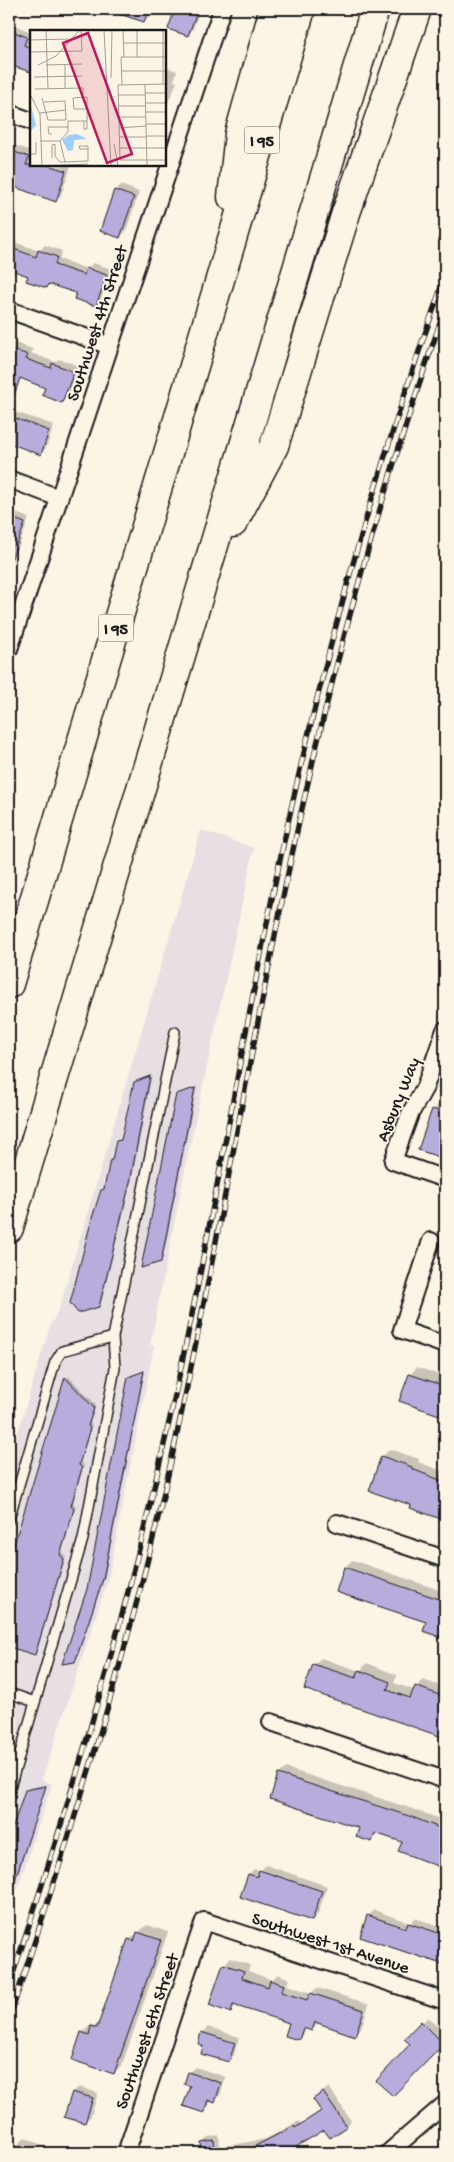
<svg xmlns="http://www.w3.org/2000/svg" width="454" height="2162" font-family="'Gochi Hand',sans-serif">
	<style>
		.built { fill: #e8dfe3 }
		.shadow { fill: #0003 }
		.building { fill: #b8acdd; stroke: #1c1c1c }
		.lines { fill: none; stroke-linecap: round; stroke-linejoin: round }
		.lane-casing { stroke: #1c1c1c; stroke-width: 12 }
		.street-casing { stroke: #1c1c1c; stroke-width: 20 }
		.highway-casing { stroke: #1c1c1c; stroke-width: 31 }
		.lane { stroke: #fcf5e5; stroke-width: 9 }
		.street { stroke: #fcf5e5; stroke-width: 16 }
		.highway { stroke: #fcf5e5; stroke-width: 28 }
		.rail-casing { stroke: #1c1c1c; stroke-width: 5.5 }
		.rail { stroke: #fcf5e5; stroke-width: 4; stroke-dasharray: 11; stroke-linecap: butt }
		.labels { text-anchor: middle; stroke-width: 4; stroke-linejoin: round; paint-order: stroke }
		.shield { fill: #fcf5e5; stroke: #5f5d58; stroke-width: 1 }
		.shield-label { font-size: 16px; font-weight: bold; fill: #1c1c1c }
		.street-label { font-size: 18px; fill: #1c1c1c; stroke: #fcf5e5 }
		.inset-road { fill: none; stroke: #a29e95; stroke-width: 1 }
		.view { fill: #c2185b; fill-opacity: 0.15; stroke: #c2185b; stroke-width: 2.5 }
		.inset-edge { fill: none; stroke: #1c1c1c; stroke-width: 2.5 }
	</style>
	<rect width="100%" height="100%" fill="#fcf5e5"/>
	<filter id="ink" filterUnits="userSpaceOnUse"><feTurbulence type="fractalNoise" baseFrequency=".02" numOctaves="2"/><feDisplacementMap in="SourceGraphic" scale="10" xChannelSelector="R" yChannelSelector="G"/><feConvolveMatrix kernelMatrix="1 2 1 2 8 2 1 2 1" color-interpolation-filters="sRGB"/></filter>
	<g filter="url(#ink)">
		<!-- built -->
		<path class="built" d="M201,830L254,848L188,1155L150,1345L154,1346L108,1580L42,1780L52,1784L9,1915V1461L50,1326L59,1309Z"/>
		<!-- shadow -->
		<path class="shadow" d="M107,9H200L193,29L188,35L173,17L152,10L150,16L144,21Z
			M9,23L31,32L29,40L31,41V71L17,66L14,68L9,66Z
			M165,67L177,71L174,81L177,82L165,109Z
			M9,143L31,151V165L71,166L61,195L56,200L9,185Z
			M121,185L139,192L126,231L120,237L115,191Z
			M9,229L14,231L12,239L14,242L39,251L45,245L62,251L59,259L87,269L93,263L112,269L101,299L96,305L78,292L50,283L46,287L30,275L9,268Z
			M9,341L33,349L31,353L55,362L59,359L79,366L68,396L62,402L46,387L22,378L18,382L9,379Z
			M9,410L54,425L46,448L40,453L9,442Z
			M10,511L29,518L19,546L13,552L9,550V512Z
			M152,1074L132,1179L101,1304L98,1306L105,1188L117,1141L122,1138L135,1082Z
			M197,1086L163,1258L160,1261L177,1095Z
			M444,1099H445V1157L420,1149L433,1110Z
			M445,1279V1300L439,1297Z
			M417,1367L445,1377V1421L441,1420L442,1415L410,1375Z
			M145,1370L105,1576L77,1658L75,1660L130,1377Z
			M68,1376L96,1405L90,1423L92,1425L80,1462L84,1465L73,1503L76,1506L62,1552L66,1556L37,1651L35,1653L9,1645V1565Z
			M390,1449L419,1459L418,1462L445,1472V1519L411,1507L412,1504L382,1457Z
			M352,1560L445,1592V1637L424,1630L427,1622L337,1591L345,1567Z
			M321,1658L360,1671L367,1663L397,1675L394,1683L414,1690L423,1680L443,1687L445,1685V1737L306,1688L314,1665Z
			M9,1727L16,1729L9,1753Z
			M286,1768L419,1811L445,1821V1870L403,1841L379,1833L372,1841L361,1827L279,1774Z
			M47,1784L9,1901V1843L26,1791L29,1788Z
			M266,1865L327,1886L318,1914L312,1920L249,1874L254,1869L260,1871Z
			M374,1910L410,1923L415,1918L445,1928V1966L361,1936L369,1916Z
			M147,1925L168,1932L122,2065L114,2073L82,2033L91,2024L94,2026L101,2019L129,1940Z
			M230,1958L250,1965L248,1971L272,1980L278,1974L289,1979L287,1985L311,1993L317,1988L369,2004L361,2028L354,2034L319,2022L312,2030L307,2028L299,2039L291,2023L237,2004L230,2011L224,1965Z
			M428,2017L445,2034V2041L393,2094L412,2044L406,2039Z
			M208,2027L239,2037L234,2055L228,2060L205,2045L202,2033Z
			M195,2067L226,2077L220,2096L214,2101L211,2100L209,2106L204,2111L192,2085L186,2083L189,2072Z
			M79,2087L98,2093L91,2116L85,2122L66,2116L73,2092Z
			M329,2087L351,2121L346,2126L325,2129L283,2153H202H204L202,2142L208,2137L219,2135L220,2147L266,2139L299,2121L301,2124L322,2110L314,2099Z
			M25,2137L48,2148L47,2151L51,2153H16L19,2143Z"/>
		<!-- building -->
		<path class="building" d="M110,9H149L144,22L110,11Z
			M175,9H198L188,36L168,29Z
			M9,30L27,37L24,45L31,48V72L9,65Z
			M9,150L29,157L26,165H48L66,171L56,202L9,185Z
			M114,190L134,197L120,238L100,231Z
			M9,247L36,257L38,250L57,257L55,265L84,275L86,268L107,275L96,306L74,299L76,293L48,284L47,288L26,281L28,276L9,269Z
			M9,348L28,355L26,359L51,368L52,363L74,372L62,403L42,395L45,388L20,378L11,405L9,404Z
			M9,416L49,431L41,455L9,443Z
			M9,517L25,523L10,563H9Z
			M150,1076L130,1182L99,1307L78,1313L70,1303L92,1218L101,1190L104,1189L110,1160H112L116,1141L121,1140L134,1082Z
			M195,1088L161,1262L141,1268L176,1094Z
			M432,1109L445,1113V1159L418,1150Z
			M144,1371L103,1579L75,1662L62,1664L87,1589L128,1377Z
			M409,1374L445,1386V1417L399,1401Z
			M65,1377L94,1408L88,1426L90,1428L79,1465L82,1468L71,1506L74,1509L60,1555L64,1559L35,1655L9,1647V1561Z
			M381,1456L412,1467V1469L445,1482L441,1491L445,1492V1509L441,1519L410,1508L411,1505L369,1491Z
			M344,1567L445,1601V1639L423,1631L426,1622L336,1592Z
			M313,1664L356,1678L359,1670L390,1682L387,1690L410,1698L415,1686L445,1697V1738L304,1689Z
			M278,1774L412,1817L445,1830V1869L398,1851L402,1842L375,1833L372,1842L356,1837L359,1828L270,1799Z
			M46,1786L11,1892L9,1891V1839L25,1790Z
			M259,1870L322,1891L312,1921L240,1897L248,1874L257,1877Z
			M367,1915L406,1928L408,1923L445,1935V1965L360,1937Z
			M137,1932L161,1940L114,2074L72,2060L81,2032L89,2035L91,2026L97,2028L128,1939L134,1941Z
			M223,1964L244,1971L242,1978L268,1987L270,1980L284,1985L281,1992L307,2000L310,1993L364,2010L355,2036L315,2022L312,2031L303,2028L299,2040L285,2036L289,2023L233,2005L231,2013L209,2005Z
			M421,2021L444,2044L393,2096L376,2081L410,2044L404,2039Z
			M201,2032L235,2043L229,2062L201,2054L203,2046L198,2044Z
			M188,2072L221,2083L215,2103L208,2100L204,2113L183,2106L190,2086L184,2084Z
			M72,2092L93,2098L85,2123L64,2117Z
			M323,2092L347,2127L330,2138L324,2130L286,2153H242L294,2126L295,2128L321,2111L313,2099Z
			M214,2140L215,2153H202L201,2142Z"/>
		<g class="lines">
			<defs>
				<path id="lane" d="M9,1519L55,1362L62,1351L113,1337
					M9,1693L35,1702
					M9,1791L83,1539L115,1368L113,1337L175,1032"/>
				<path id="street" d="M9,113L31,121
					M9,310L110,346
					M9,479L59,498
					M9,649L222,9
					M445,1030L425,1087L410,1114L393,1161L445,1179
					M431,1241L402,1330L445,1345
					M337,1523L445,1559
					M271,1722L445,1780
					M126,2153L204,1921L445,2001
					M388,2153L445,2104"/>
				<path id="highway" d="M232,197L239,134L274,9
					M233,523L274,446L346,213L417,9
					M9,984L301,9
					M9,1228L375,9"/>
			</defs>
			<!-- lane casing -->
			<use href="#lane" class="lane-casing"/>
			<!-- street casing -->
			<use href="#street" class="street-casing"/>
			<!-- highway casing -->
			<use href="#highway" class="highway-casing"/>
			<!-- lane -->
			<use href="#lane" class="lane"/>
			<!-- street -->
			<use href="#street" class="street"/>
			<!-- highway -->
			<use href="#highway" class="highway"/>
			<defs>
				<path id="rail" d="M9,1986C66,1815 119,1642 159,1466C205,1270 236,1071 277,874C319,672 375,471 445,277
					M9,2019C70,1837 128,1654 170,1466C214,1269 246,1070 288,873C328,682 380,493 445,309"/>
			</defs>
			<!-- rail casing -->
			<use href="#rail" class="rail-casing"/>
			<!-- rail -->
			<use href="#rail" class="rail"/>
		</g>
	</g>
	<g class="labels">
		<!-- shield labels -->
		<g class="shield">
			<rect x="244.5" y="126.5" width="35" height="27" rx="4"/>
			<rect x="98.5" y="614.5" width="35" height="27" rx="4"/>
		</g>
		<g class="shield-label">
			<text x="262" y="146">I 95</text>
			<text x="116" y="634">I 95</text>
		</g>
		<!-- street labels -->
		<g class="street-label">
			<text transform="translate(96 323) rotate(-72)" y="6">Southwest 4th Street</text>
			<text transform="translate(397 1099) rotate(-68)" y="6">Asbury Way</text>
			<text transform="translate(331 1942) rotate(18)" y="6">Southwest 1st Avenue</text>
			<text transform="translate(146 2031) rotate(-71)" y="6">Southwest 6th Street</text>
		</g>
	</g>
	<!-- overview -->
	<g transform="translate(30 30)">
		<rect width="136" height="136" fill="#fcf5e5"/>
		<path d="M0,72L6,95L0,102ZM47,104L57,109L44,110L43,120L38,121L32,110L39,105Z" fill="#9ccff9"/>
		<path class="inset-road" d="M16,0L18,59M74,0L81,136M93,0L94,27M107,0V27M0,10L38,9M93,13H137M0,22L52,21L51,1M35,34V58M8,35L26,26L49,1M16,35L52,34M92,41H137M4,47L52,46M81,48L82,0M92,54L91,27H137M115,54L117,136M133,54V0M137,54L88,55L90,130H137M5,59L53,58V64M115,63H137M0,64L10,84L12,136M88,65H115M12,68L18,90H36L35,71L14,72M115,73H137M88,76H116M116,82H137M10,83L36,80M89,87H116M54,91V99H57V91M116,94H137M89,98L116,96M22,104H19L18,97H38M116,106H137M89,107H116M10,111H30M30,111L38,102V91H57V79H44L43,68L57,67V79M30,111L35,132L57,131H58V116H49L50,119H58M25,114V126L30,132H35M84,114L88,136M89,118H137M0,124H6V112M22,128V115L25,114M13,136L58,134"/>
		<path class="view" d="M58,3L102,124L77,133L33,13Z"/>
		<rect width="136" height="136" class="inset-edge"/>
	</g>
	<!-- margin -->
	<rect width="454" height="2162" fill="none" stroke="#fcf5e5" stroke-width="30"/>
	<rect x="15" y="15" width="424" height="2132" fill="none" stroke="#1c1c1c" stroke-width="2" filter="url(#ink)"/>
</svg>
